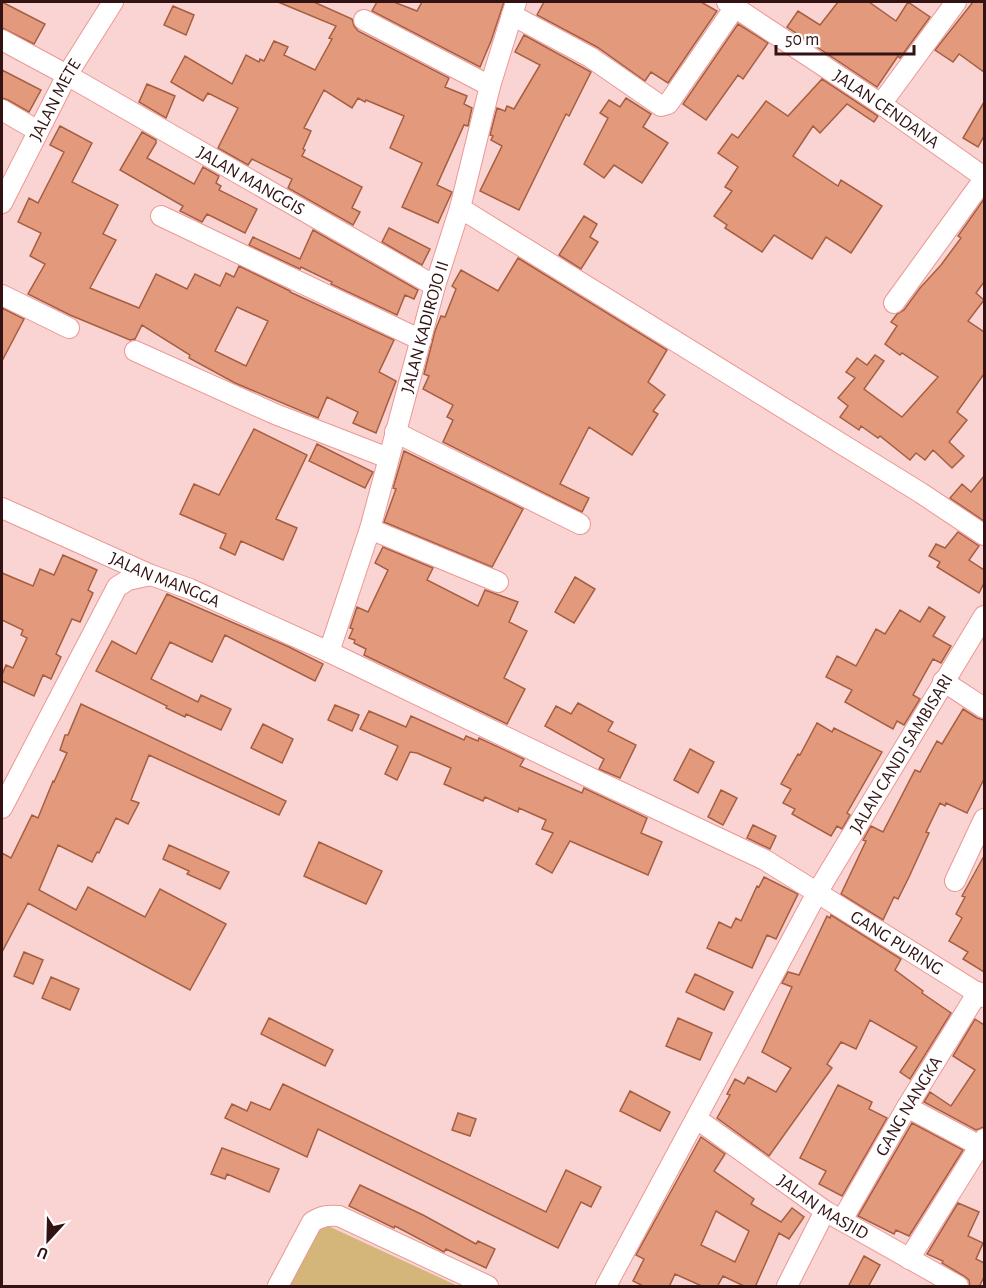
<svg xmlns="http://www.w3.org/2000/svg" width="986" height="1288" font-family="'Alegreya Sans',sans-serif">
	<style>
		.green { fill: #d4b57a }
		.building { fill: #e2997c; stroke: #a65e41; stroke-width: 1.5; fill-rule: evenodd }
		.lines { fill: none; stroke-linecap: round; stroke-linejoin: round }
		.minor-casing { stroke: #ed9794; stroke-width: 22 }
		.minor { stroke: #fff; stroke-width: 20 }
		.labels { text-anchor: middle; stroke-width: 6; stroke-linejoin: round; paint-order: stroke }
		.street-label { font-size: 18px; fill: #321212; stroke: #fff }
	</style>
	<rect width="100%" height="100%" fill="#f9d4d2"/>
	<!-- green -->
	<path class="green" d="M326,1225L458,1286H286L318,1231Z"/>
	<!-- building -->
	<path class="building" d="M2,2L45,24L34,44L2,28Z
		M278,2H314L352,19L354,26L358,31L449,78L445,87L467,96L464,104L472,108L468,126L464,125L437,185L452,192L438,223L402,207L422,163L390,148L404,116L366,100L365,102L358,98L352,108L324,90L304,128L311,131L303,149L305,150L302,156L362,187L352,208L360,212L353,225L288,188L292,179L252,159L248,165L218,148L238,108L208,93L203,101L171,82L185,56L232,84L246,55L259,62L260,59L264,61L274,41L288,47L284,55L315,70L332,39L329,38L336,26Z
		M377,2H394L417,11L422,2H504L491,41L480,67L372,11Z
		M544,2H701L717,11L668,83L651,72L645,81L597,47L537,15Z
		M838,2H869L896,21L908,2L930,17L900,58L898,56L877,87L787,27L798,11L820,25Z
		M973,2H984V72L959,54L953,62L935,50Z
		M173,6L194,15L186,35L164,25Z
		M738,24L768,43L743,79L738,75L706,120L683,104Z
		M524,35L591,72L569,116L566,114L519,210L480,191L502,146L491,140L493,136L490,135L497,108L505,111L507,106L514,109L540,65L515,52Z
		M2,70L41,90L29,112L8,100L2,98Z
		M822,79L878,116L874,122L847,104L820,133L813,126L793,156L838,186L841,180L882,206L851,253L826,237L812,259L774,235L762,252L725,228L727,225L714,216L732,191L725,187L738,167L718,153L732,134L738,138L766,101L788,116Z
		M147,84L175,96L166,118L139,102Z
		M626,98L651,114L643,127L668,143L642,183L614,165L604,178L584,164L608,118L600,113L609,100L620,107Z
		M984,102V136L978,147L963,138Z
		M60,126L92,143L72,182L118,205L103,234L116,240L90,288L139,308L156,274L187,289L195,274L220,286L226,273L234,277L239,266L290,291V292L394,340L379,372L396,381L376,433L353,423L358,412L327,397L318,418L235,383L189,358L190,355L142,325L135,339L130,340L70,315L28,294L45,264L30,256L41,233L18,222L29,198L38,203L64,152L50,145ZM237,307L268,321L246,366L215,351Z
		M142,132L156,140V143L147,158L194,184L203,167L219,176L216,183L221,186L219,190L257,209L245,233L207,214L202,222L180,211L183,206L120,170Z
		M984,199V282L976,293L984,300L968,321L984,332V374L957,412L967,420L949,442L964,456L952,468L933,450L925,460L916,453L910,460L880,436L878,438L861,426L859,430L840,417L848,406L838,398L855,378L846,372L857,358L867,365L875,355L884,361L864,389L902,417L938,377L902,353L900,355L885,344L897,326L891,322L897,314L904,310L920,288L941,265L961,238L958,236Z
		M584,216L597,224L590,237L598,242L581,269L559,255Z
		M389,228L430,249L422,265L382,242Z
		M313,230L418,290L414,299L405,295L397,315L331,284L332,282L301,267L300,269L249,245L253,237L300,259Z
		M518,258L667,350L648,382L665,395L653,411L658,414L632,455L589,427L560,484L589,498L582,512L443,442L453,420L447,417L453,405L423,389L429,376L424,374L435,331L441,316L445,317L456,289L452,286L461,270L498,291Z
		M2,308L24,319L2,361Z
		M254,429L307,455L276,519L297,528L283,560L241,541L235,555L220,548L226,534L180,514L194,484L219,495Z
		M317,444L373,472L365,488L309,461Z
		M404,451L523,509L492,567L384,522L396,489L393,488Z
		M984,476V521L950,498L962,484L971,492Z
		M958,532L979,546L969,560L984,570V583L979,593L937,567L940,562L929,556L936,544L945,548Z
		M383,547L433,568L427,580L478,606L485,590L518,602L509,622L527,631L504,678L525,689L507,724L364,655L366,649L354,643L355,640L349,638L353,629L350,628L357,607L368,612L388,570L375,563Z
		M63,555L97,570L88,590L93,593L80,622L72,619L56,654L61,657L51,679L43,675L34,696L2,681V675L6,665L13,668L27,638L21,635L23,630L2,620V573L33,586L40,569L54,575Z
		M575,577L595,589L574,623L555,612Z
		M167,594L289,647L323,664L315,681L225,635L212,662L170,642L151,679L198,702L201,695L231,709L221,730L186,714L185,717L166,708L167,706L96,671L112,641L136,654Z
		M929,607L945,617L933,636L951,646L941,663L933,659L913,695L920,699L904,725L897,721L893,729L845,702L852,690L826,677L837,656L856,666L876,629L885,634L900,610L920,622Z
		M578,703L613,722L608,731L636,745L620,778L599,769L604,759L545,726L556,706L571,714Z
		M81,704L286,801L279,815L149,755L131,800L139,803L128,824L116,818L99,853L97,852L92,862L58,845L39,890L76,910L88,887L145,917L160,889L226,924L190,990L28,903L2,952V853L11,858L32,815L38,818L53,781L54,782L67,753L60,750L65,735H68Z
		M335,705L359,715L352,731L328,720Z
		M963,709L977,718L984,720V779L967,813L946,803L945,806L940,803L926,832L929,833L909,877L898,899L894,897L883,920L841,894L866,841L863,840L871,826L883,832L915,770L920,772L937,741L942,744Z
		M369,711L406,727L411,716L464,740L466,736L478,741L479,738L524,759L520,766L582,793L584,788L647,818L641,833L662,842L648,875L570,841L552,873L536,864L553,833L542,829L546,820L519,808L518,812L485,797L483,801L444,784L451,768L417,753L410,752L397,780L385,774L398,746L360,729Z
		M817,723L832,732L834,728L882,752L847,813L850,815L842,829L837,826L831,836L792,814L795,809L783,803L791,789L781,784L798,754L800,755Z
		M263,724L293,739L282,763L251,748Z
		M690,749L714,762L698,793L674,780Z
		M721,790L737,798L723,825L708,817Z
		M753,825L776,836L770,849L747,838Z
		M319,842L382,871L366,904L304,876Z
		M169,845L229,872L220,889L187,874L189,871L163,859Z
		M984,856V972L963,959L968,952L949,941L962,918L956,914L965,897L962,896Z
		M764,877L798,894L776,939L767,935L752,968L707,948L719,922L731,928L736,918L741,921L757,886L759,887Z
		M831,915L901,959L895,970L923,991L922,993L951,1013L910,1079L900,1072L917,1047L870,1020L856,1049L841,1042L827,1064L832,1068L769,1156L717,1118L730,1095L727,1094L735,1079L744,1084L748,1077L776,1092L791,1068L762,1052L792,987L782,983L788,972L799,975L827,916L830,918Z
		M24,952L43,960L33,984L14,976Z
		M695,974L733,992L724,1010L686,992Z
		M51,977L79,989L70,1010L42,998Z
		M269,1018L333,1050L325,1066L261,1034Z
		M678,1018L712,1033L700,1060L666,1046Z
		M975,1019L984,1025V1127L976,1130L924,1102L930,1092L951,1106L975,1070L953,1056Z
		M283,1084L546,1212L566,1170L601,1187L591,1207L581,1202L558,1248L318,1129L307,1157L225,1118L232,1104L247,1111L251,1102L270,1110Z
		M838,1085L872,1102L869,1109L887,1118L842,1196L819,1184L826,1171L800,1158Z
		M630,1091L670,1112L660,1131L620,1111Z
		M458,1113L476,1119L470,1136L452,1130Z
		M912,1123L963,1150L909,1236L896,1230L894,1234L858,1216Z
		M701,1137L725,1154L714,1171L754,1199L751,1204L781,1222L792,1208L804,1217L789,1239L779,1233L755,1287H746L723,1276L717,1287H704L675,1274L669,1287H645L633,1281L644,1259L636,1255ZM716,1211L749,1231L735,1262L701,1245Z
		M222,1148L279,1169L269,1192L227,1174L225,1179L211,1174Z
		M360,1185L423,1215L476,1244L478,1241L495,1249L486,1268L446,1249L444,1252L395,1226L394,1228L349,1206Z
		M958,1203L979,1212L968,1236L983,1243L976,1259L984,1263V1277L979,1287H970L969,1280L964,1276L942,1263L943,1261L927,1254Z
		M864,1256L880,1265L868,1287H848Z"/>
	<g class="lines">
		<defs>
			<g id="minor">
				<path id="s1" d="M727,2L881,104L984,177"/>
				<path d="M512,15L590,57L661,106L668,104L735,7"/>
				<path d="M364,20L490,86"/>
				<path id="s2" d="M2,40L67,75L435,286"/>
				<path d="M881,104L956,2"/>
				<path d="M2,110L38,131"/>
				<path id="s3" d="M2,203L67,75L113,2"/>
				<path d="M460,208L921,493L984,535"/>
				<path d="M161,216L421,340"/>
				<path d="M2,295L69,328"/>
				<path d="M894,303L984,179"/>
				<path d="M135,351L275,414L388,458"/>
				<path d="M395,432L580,524"/>
				<path id="s4" d="M2,508L151,575L190,589L329,652L597,781L765,860L984,997"/>
				<path d="M370,529L498,582"/>
				<path id="s5" d="M329,652L370,529L435,286L460,208L490,86L516,2"/>
				<path d="M943,681L984,708"/>
				<path d="M2,808L117,587L128,580L151,575"/>
				<path d="M955,881L984,819"/>
				<path d="M907,1107L980,1146"/>
				<path id="s6" d="M697,1119L825,1211L958,1286"/>
				<path id="s7" d="M842,1220L907,1107L978,992"/>
				<path d="M909,1259L984,1139"/>
				<path d="M278,1286L312,1222C322,1216 328,1215 339,1216L488,1286"/>
				<path id="s8" d="M606,1286L818,891L984,616"/>
				<path d="M787,1286L825,1211"/>
			</g>
		</defs>
		<!-- minor casing -->
		<use href="#minor" class="minor-casing"/>
		<!-- minor -->
		<use href="#minor" class="minor"/>
	</g>
	<g class="labels">
		<!-- street labels -->
		<g class="street-label">
			<text dy="6" stroke="none"><textPath href="#s3" startOffset="116">JALAN METE</textPath></text>
			<text dy="6" stroke="none"><textPath href="#s1" startOffset="192">JALAN CENDANA</textPath></text>
			<text dy="6" stroke="none"><textPath href="#s2" startOffset="286">JALAN MANGGIS</textPath></text>
			<text dy="6" stroke="none"><textPath href="#s5" startOffset="339">JALAN KADIROJO II</textPath></text>
			<text dy="6" stroke="none"><textPath href="#s4" startOffset="178">JALAN MANGGA</textPath></text>
			<text dy="6" stroke="none"><textPath href="#s8" startOffset="609">JALAN CANDI SAMBISARI</textPath></text>
			<text dy="6" stroke="none"><textPath href="#s4" startOffset="996">GANG PURING</textPath></text>
			<text dy="6" stroke="none"><textPath href="#s7" startOffset="132">GANG NANGKA</textPath></text>
			<text dy="6" stroke="none"><textPath href="#s6" startOffset="154">JALAN MASJID</textPath></text>
		</g>
	</g>
	<!-- border -->
	<rect width="986" height="1288" fill="none" stroke="#321212" stroke-width="6"/>
	<!-- north arrow -->
	<g transform="translate(48 1240) rotate(202)" stroke="#ffffff" stroke-width="4.5" paint-order="stroke">
	<path d="M0-4.5L10 22L0 15L-10 22Z" fill="#321212"/>
	<text y="-9" font-size="16" font-weight="bold" text-anchor="middle" fill="#321212">U</text>
	</g>
	<!-- scale -->
	<path d="M776 45v9h138v-9" fill="none" stroke="#321212" stroke-width="3"/>
	<text x="785" y="45" font-size="18" fill="#321212" stroke="#ffffff" stroke-width="4.5" paint-order="stroke">50 m</text>
</svg>
